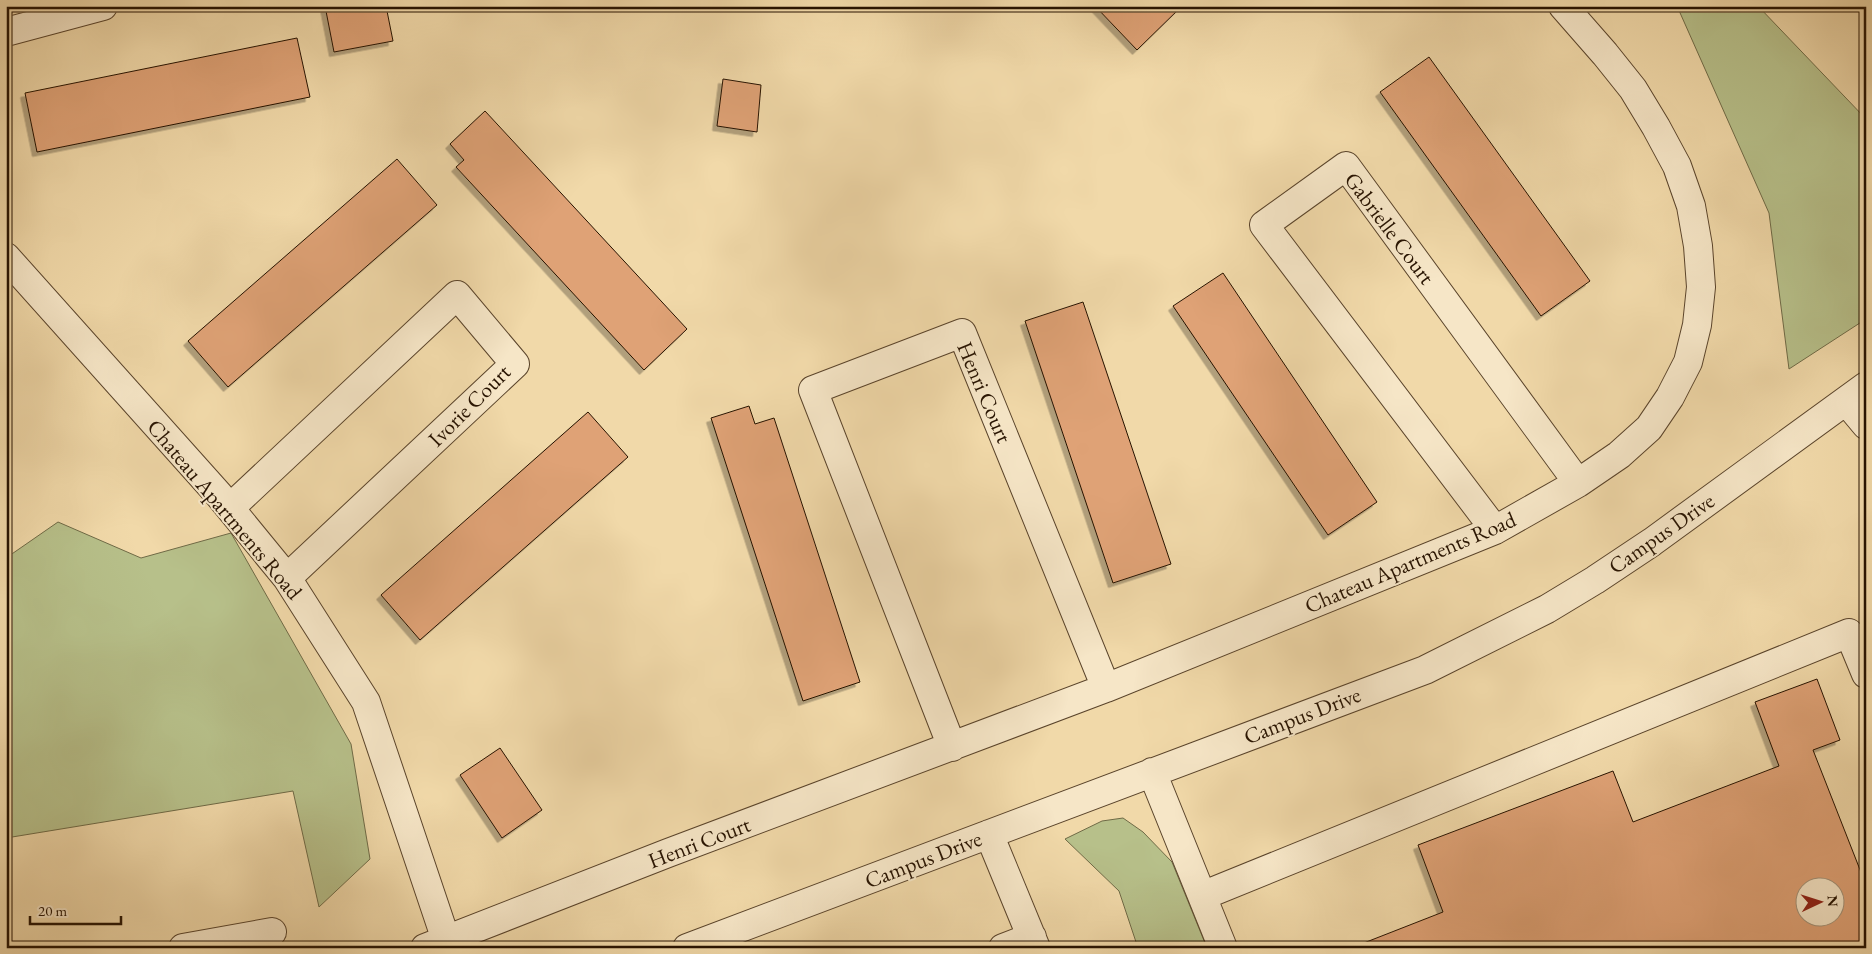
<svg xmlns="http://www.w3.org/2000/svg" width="1872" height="954" font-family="'EB Garamond',serif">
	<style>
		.green { fill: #b7c08a; stroke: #6f6a46 }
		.building { fill: #dfa276; stroke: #271301; fill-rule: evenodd; filter: url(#shadow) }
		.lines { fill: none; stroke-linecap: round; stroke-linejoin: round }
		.minor-casing { stroke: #5a442b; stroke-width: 30 }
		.minor { stroke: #f6e6c7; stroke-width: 28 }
		.labels { text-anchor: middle; stroke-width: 4; stroke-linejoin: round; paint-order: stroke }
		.street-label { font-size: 22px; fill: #271301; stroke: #f6e6c7 }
	</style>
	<defs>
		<filter id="shadow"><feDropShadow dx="-4.5" dy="4.5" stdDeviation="0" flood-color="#0004"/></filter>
	</defs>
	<rect width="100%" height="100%" fill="#f1d9a9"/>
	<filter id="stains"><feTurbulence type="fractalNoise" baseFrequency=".004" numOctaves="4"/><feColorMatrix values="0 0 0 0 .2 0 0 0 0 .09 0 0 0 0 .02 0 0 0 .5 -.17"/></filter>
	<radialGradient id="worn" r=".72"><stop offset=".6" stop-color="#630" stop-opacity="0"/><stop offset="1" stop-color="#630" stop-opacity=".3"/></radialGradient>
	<!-- green -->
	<path class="green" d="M1677,6H1758L1866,119V319L1789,369L1769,213Z
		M58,522L141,558L231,533L351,744L370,859L319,907L293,791L6,838V558Z
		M1123,818L1143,832L1172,862L1207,948H1138L1119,891L1065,839L1102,821Z"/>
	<!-- building -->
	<path class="building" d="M325,6H386L393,41L334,52Z
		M1095,6H1182L1137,50Z
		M297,38L310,97L37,152L25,93Z
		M1429,57L1590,281L1541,316L1380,92Z
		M723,79L761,85L757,132L717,126Z
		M485,111L687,329L644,370L456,167L464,160L450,144Z
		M397,159L437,205L228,387L188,341Z
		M1223,273L1377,502L1328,535L1173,306Z
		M1083,302L1171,564L1113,583L1025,321Z
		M749,406L755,424L774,418L860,682L803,701L711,418Z
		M588,412L628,457L420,640L381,595Z
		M1817,679L1840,740L1813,750L1866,885V948H1351L1443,912L1418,845L1613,771L1633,822L1779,766L1755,702ZM1804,886H1834V916H1804Z
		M500,748L542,810L502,838L460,775Z"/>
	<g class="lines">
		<defs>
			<path id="minor" d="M6,32L103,6
				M6,257L219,495L287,578L366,702L446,940
				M1846,401L1866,425
				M230,508L457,295L515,364L287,578
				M1495,530L1264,225L1346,166L1578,483
				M952,747L813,390L962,333L1106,688
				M1152,772L1223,948
				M989,834L1036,948
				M1202,896L1849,633L1866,674
				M183,948L272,932
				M425,948L668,853L1106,688L1495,530L1578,483L1619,455L1649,428L1670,397L1688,362L1697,325L1701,287L1698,246L1691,206L1677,166L1656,127L1633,89L1605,54L1563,6
				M687,948L1425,670L1547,609L1595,580L1652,542L1866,386
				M1003,948L1032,937"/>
		</defs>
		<!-- minor casing -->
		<use href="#minor" class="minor-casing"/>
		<!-- minor -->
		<use href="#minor" class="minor"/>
	</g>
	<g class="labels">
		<!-- street labels -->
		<g class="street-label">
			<text transform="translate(1390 228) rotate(53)" y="8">Gabrielle Court</text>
			<text transform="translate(985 392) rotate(67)" y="8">Henri Court</text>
			<text transform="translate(469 405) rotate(-45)" y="8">Ivorie Court</text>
			<text transform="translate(225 509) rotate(50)" y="8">Chateau Apartments Road</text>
			<text transform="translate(1661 533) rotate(-35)" y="8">Campus Drive</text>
			<text transform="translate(1410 562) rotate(-23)" y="8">Chateau Apartments Road</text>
			<text transform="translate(1302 715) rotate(-21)" y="8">Campus Drive</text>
			<text transform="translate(699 842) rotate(-21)" y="8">Henri Court</text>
			<text transform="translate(923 859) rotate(-21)" y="8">Campus Drive</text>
		</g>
	</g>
	<!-- margin -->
	<rect width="1872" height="954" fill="none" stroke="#f1d9a9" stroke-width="25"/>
	<rect x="8" y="8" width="1857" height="939" fill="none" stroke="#271301" stroke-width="2.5"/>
	<rect x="12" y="12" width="1847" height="929" fill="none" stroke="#271301"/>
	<!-- north arrow -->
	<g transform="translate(1820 902) rotate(86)"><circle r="24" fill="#f6e6c7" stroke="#a39278"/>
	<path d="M0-4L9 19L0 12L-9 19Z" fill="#8f2418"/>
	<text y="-8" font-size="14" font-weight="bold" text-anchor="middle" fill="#271301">N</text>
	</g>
	<!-- scale -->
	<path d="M30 916v8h91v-8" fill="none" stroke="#271301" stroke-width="2.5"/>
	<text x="38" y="916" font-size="15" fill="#271301" stroke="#f6e6c7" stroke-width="4" paint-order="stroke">20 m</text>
	<rect width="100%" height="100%" filter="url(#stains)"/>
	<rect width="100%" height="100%" fill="url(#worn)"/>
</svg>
